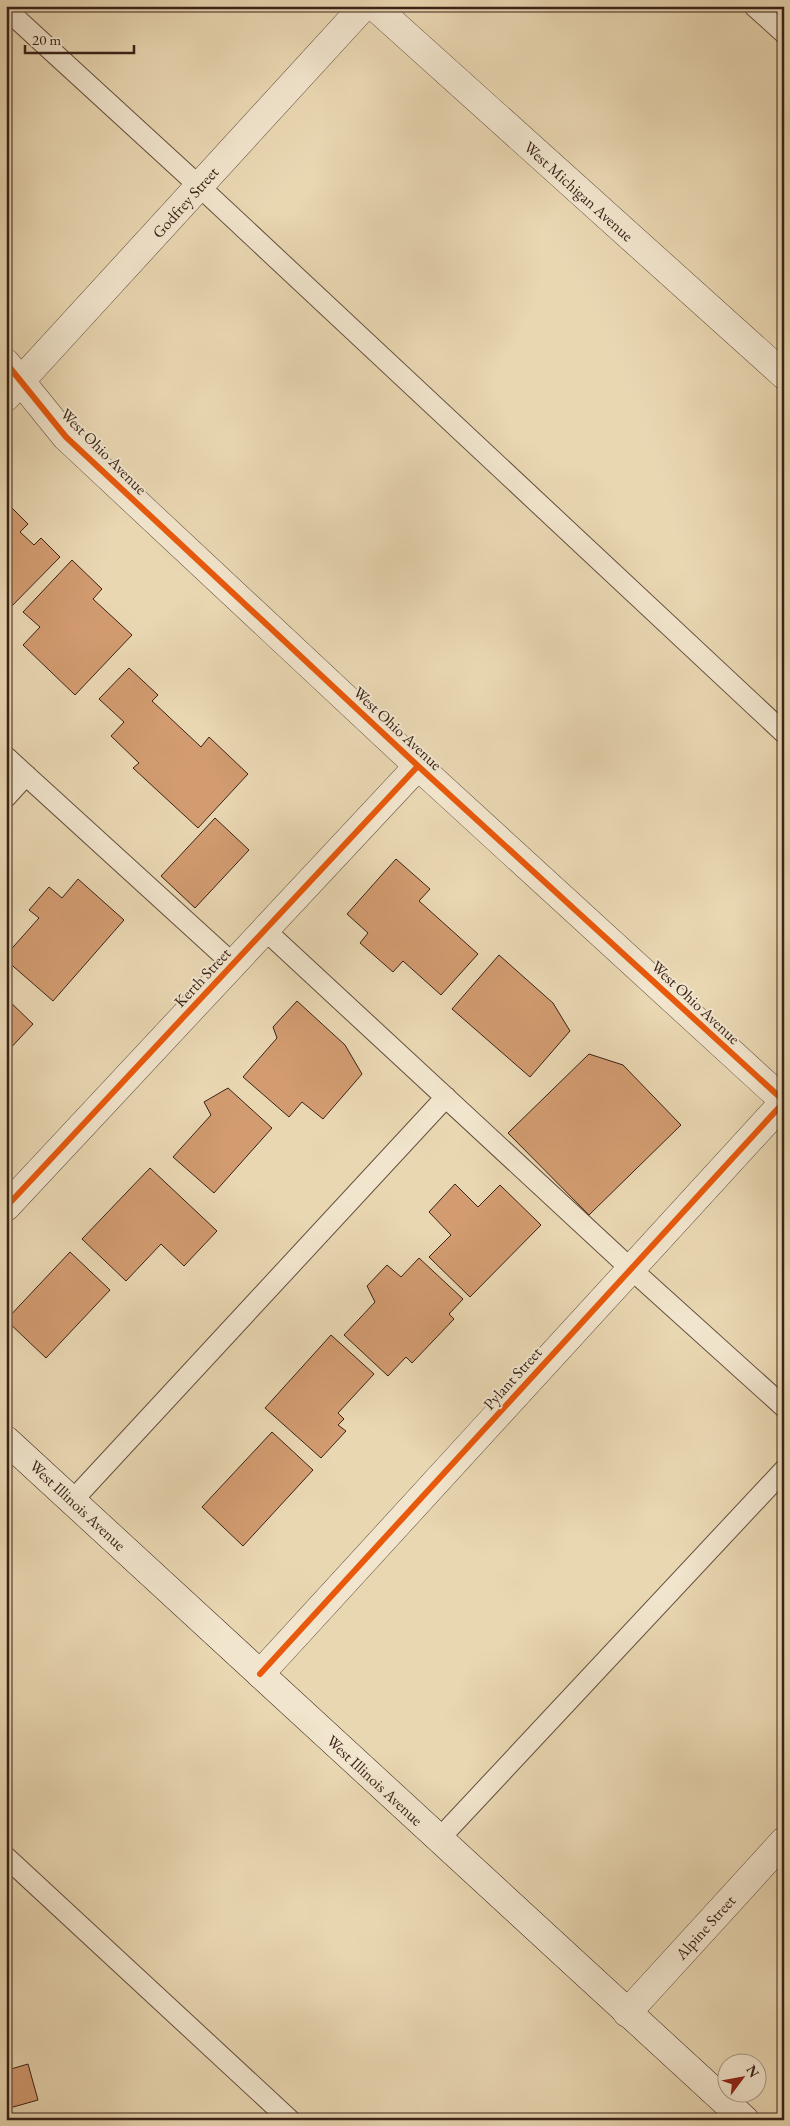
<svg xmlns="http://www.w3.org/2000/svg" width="790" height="2126" font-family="'EB Garamond',serif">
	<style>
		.building { fill: #d29b70; stroke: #3a2218 }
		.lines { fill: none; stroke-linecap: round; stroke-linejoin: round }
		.service-casing { stroke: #664f3e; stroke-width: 22 }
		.minor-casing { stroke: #664f3e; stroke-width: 29 }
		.tertiary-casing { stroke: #664f3e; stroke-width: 29 }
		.secondary-casing { stroke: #3a2218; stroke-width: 29 }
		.service { stroke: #f1e5cd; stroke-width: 20 }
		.minor { stroke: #f1e5cd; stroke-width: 28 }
		.tertiary { stroke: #f1e5cd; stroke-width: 28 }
		.secondary { stroke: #f1e5cd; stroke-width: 28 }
		.cycleway-casing { stroke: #f1e5cd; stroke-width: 9 }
		.cycleway { stroke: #e8590c; stroke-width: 6 }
		.labels { text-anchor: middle; stroke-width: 4; stroke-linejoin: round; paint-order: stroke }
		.street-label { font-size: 16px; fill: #3a2218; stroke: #f1e5cd }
	</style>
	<rect width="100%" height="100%" fill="#e9d7b2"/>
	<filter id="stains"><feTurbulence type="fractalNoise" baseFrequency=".004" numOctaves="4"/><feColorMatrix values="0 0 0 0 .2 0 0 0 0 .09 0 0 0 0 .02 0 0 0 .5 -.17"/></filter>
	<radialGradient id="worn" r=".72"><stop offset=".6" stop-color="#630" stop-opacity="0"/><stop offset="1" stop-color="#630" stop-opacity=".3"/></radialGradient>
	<!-- building -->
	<path class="building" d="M6,502L28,524L20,532L34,545L41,538L60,557L6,612Z
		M72,560L102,589L93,599L132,635L75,695L23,645L40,627L23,612Z
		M129,668L158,695L152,701L201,747L209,737L248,774L198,828L133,768L139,763L111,736L124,722L99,699Z
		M215,818L249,850L195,908L161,876Z
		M396,859L430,889L419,901L478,954L441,995L403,961L393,972L360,943L368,933L347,914Z
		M78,879L124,920L53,1001L6,960V955L39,918L29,910L49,887L62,898Z
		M499,955L553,1003L570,1031L530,1077L452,1009Z
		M6,998L33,1024L6,1053Z
		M297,1001L345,1045L362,1074L323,1119L302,1102L289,1117L243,1077L277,1038L273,1027Z
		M589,1054L623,1065L681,1125L589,1215L508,1133Z
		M228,1088L272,1128L214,1193L173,1157L211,1115L204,1102Z
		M150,1168L217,1231L184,1266L161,1244L126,1281L82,1239Z
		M455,1184L478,1207L500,1185L541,1225L470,1297L429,1257L451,1235L429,1212Z
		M70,1252L110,1290L46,1358L6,1320Z
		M419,1258L463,1299L449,1314L454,1319L412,1363L406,1357L388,1376L344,1335L375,1302L367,1286L387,1265L401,1277Z
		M331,1335L374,1374L338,1413L344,1419L338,1425L346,1431L321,1458L265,1408Z
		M272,1432L313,1470L243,1546L202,1507Z
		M6,2055L11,2069L28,2064L38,2100L6,2109Z"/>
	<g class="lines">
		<defs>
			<path id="service" d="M754,6L784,33
				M6,9L199,186L784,733
				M6,757L233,964
				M6,797L26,775
				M265,930L631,1269L784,1407
				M72,1501L446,1097
				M439,1839L784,1470
				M6,1857L290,2120"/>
			<path id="minor" d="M6,363L66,437L418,766L784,1101
				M6,397L364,6
				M6,1207L418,766
				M260,1674L784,1102"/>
			<path id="tertiary" d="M374,6L784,375
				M627,2013L784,1841"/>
			<path id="secondary" d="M6,1440L745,2120"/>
		</defs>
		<!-- service casing -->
		<use href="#service" class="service-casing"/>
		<!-- minor casing -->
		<use href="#minor" class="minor-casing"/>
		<!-- tertiary casing -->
		<use href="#tertiary" class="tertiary-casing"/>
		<!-- secondary casing -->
		<use href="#secondary" class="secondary-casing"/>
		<!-- service -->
		<use href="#service" class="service"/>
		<!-- minor -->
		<use href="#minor" class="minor"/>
		<!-- tertiary -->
		<use href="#tertiary" class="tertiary"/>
		<!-- secondary -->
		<use href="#secondary" class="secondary"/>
		<defs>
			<path id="cycleway" d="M6,363L66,437L418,766L784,1101
				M6,1207L418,766
				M260,1674L784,1102"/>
		</defs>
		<!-- cycleway casing -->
		<use href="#cycleway" class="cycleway-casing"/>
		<!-- cycleway -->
		<use href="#cycleway" class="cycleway"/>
	</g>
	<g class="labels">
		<!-- street labels -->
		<g class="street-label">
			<text transform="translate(579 191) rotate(42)" y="6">West Michigan Avenue</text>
			<text transform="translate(185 202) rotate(-48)" y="6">Godfrey Street</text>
			<text transform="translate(104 451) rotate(45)" y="6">West Ohio Avenue</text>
			<text transform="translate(398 728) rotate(43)" y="6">West Ohio Avenue</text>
			<text transform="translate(202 977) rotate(-47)" y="6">Kerth Street</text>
			<text transform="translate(696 1002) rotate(43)" y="6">West Ohio Avenue</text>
			<text transform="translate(512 1378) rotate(-48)" y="6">Pylant Street</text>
			<text transform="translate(78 1505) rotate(43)" y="6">West Illinois Avenue</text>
			<text transform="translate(375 1780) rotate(43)" y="6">West Illinois Avenue</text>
			<text transform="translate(705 1927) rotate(-48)" y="6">Alpine Street</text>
		</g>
	</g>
	<!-- margin -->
	<rect width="790" height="2126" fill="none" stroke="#e9d7b2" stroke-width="25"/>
	<rect x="8" y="8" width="775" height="2111" fill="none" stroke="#3a2218" stroke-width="2.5"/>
	<rect x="12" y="12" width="765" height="2101" fill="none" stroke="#3a2218"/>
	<!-- north arrow -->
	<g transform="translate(742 2078) rotate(58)"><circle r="24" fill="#f1e5cd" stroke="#a89785"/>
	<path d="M0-4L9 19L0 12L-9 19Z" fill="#8f2418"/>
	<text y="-8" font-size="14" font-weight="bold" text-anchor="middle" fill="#3a2218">N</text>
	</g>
	<!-- scale -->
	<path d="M25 45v8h109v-8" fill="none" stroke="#3a2218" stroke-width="2.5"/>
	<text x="32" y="45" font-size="15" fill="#3a2218" stroke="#f1e5cd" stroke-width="4" paint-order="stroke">20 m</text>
	<rect width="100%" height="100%" filter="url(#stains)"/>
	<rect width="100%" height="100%" fill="url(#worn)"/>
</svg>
